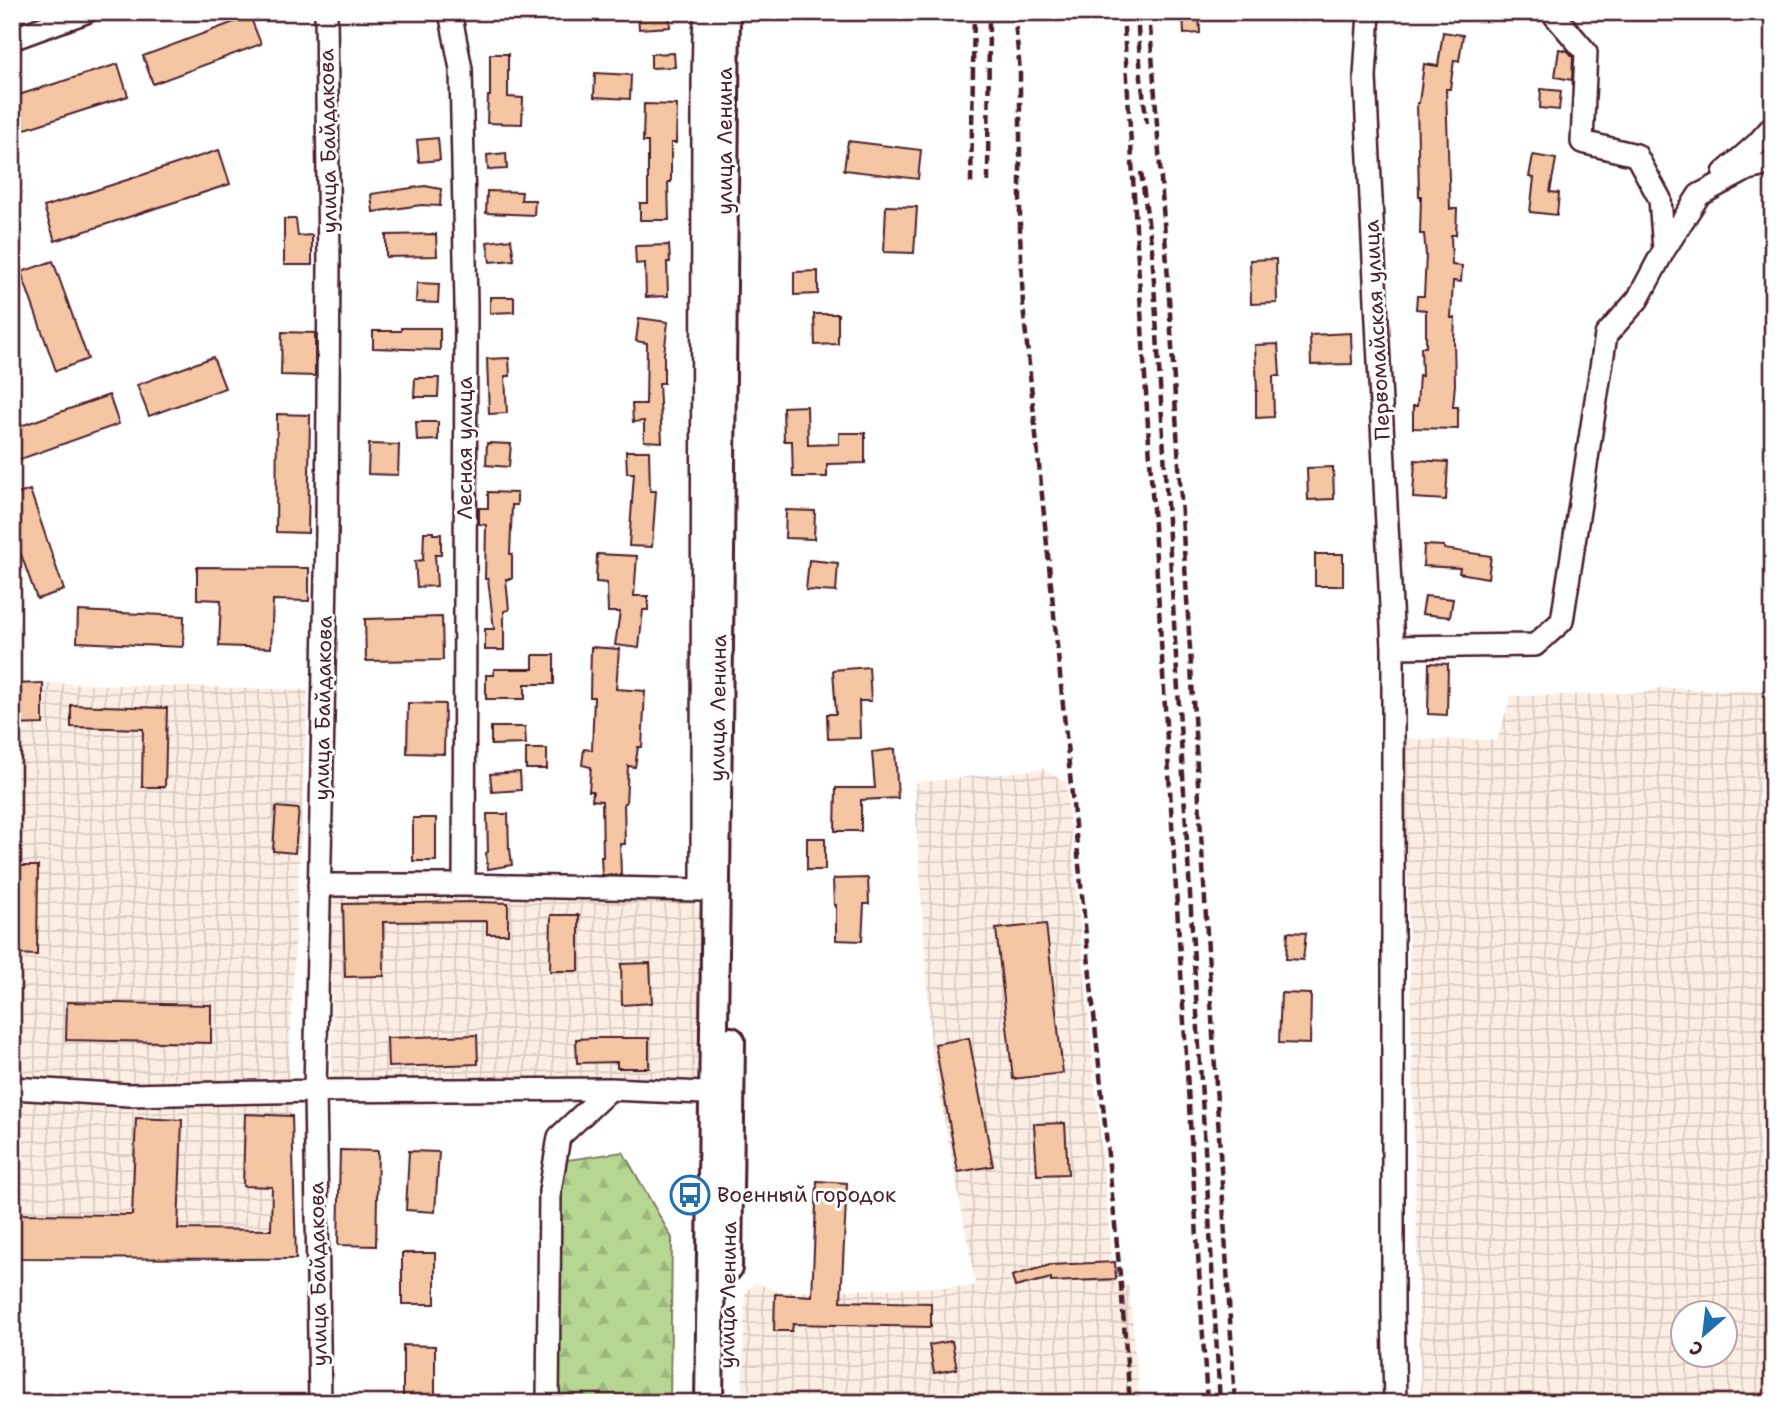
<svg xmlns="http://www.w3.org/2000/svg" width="1785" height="1415" font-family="'Shantell Sans',sans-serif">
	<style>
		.industrial { fill: url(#industrial-grid); fill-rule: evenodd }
		.forest { fill: url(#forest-firs); stroke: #807b5e; stroke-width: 2 }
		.building { fill: #f4c6a3; stroke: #4a1f2b; stroke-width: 2 }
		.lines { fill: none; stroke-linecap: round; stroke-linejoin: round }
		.minor-casing { stroke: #4a1f2b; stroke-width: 26 }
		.major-casing { stroke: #4a1f2b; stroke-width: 32 }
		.minor { stroke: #fff; stroke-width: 21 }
		.major { stroke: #fff; stroke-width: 26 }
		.rail { stroke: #4a1f2b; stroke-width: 4.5; stroke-dasharray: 10 5; stroke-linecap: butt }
		.labels { text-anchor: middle; stroke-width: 6; stroke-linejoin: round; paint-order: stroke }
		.street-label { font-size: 21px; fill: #4a1f2b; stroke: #fff }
		.poi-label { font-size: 21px; fill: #4a1f2b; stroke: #fff; text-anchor: start }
	</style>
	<defs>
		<pattern id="industrial-grid" width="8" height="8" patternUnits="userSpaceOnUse" patternTransform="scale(1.75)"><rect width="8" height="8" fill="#fceee3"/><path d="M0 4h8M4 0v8" fill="none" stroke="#daccc3"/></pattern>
		<pattern id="forest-firs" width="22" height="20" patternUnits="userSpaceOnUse" patternTransform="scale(1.75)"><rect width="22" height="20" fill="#b5d791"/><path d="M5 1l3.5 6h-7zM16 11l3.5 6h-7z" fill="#9db87d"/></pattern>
	</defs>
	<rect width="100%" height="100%" fill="#fff"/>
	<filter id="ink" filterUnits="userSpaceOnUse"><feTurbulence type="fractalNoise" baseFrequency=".0143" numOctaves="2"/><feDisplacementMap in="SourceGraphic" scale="14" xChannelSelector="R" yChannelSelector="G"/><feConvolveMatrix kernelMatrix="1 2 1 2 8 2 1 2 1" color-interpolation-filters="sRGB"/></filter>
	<g filter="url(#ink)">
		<!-- industrial -->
		<path class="industrial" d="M12,682L308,690L289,1066L296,1259L12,1258Z
			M1660,688L1773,691V1403H1421L1404,739L1497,740L1511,696L1645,693ZM1684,1314H1726V1356H1684Z
			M1043,769L1066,782L1112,1258L1117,1283L1129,1286L1140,1403H742L745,1293L755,1282L779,1292L976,1286L931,1050L914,783Z
			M331,893L693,898L704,922L696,1083L332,1085Z"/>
		<!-- forest -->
		<path class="forest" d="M623,1152L672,1238L670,1403H557L560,1161Z"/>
		<!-- building -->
		<path class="building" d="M1183,12H1199L1200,33L1184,34Z
			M669,13L670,27L639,29L638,14Z
			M250,16L261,44L153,84L143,56Z
			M1443,32L1463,35L1459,61L1454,60L1450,89H1446L1450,209H1457L1456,235H1451L1452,265L1462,266L1461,282L1453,281L1451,318H1455L1454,341L1455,384L1453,407H1458V429L1413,428V406H1417L1419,375L1422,376L1421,347H1426V310L1416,309L1417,296H1424L1426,255L1424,234H1420L1421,196H1419L1417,103H1419L1424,64L1438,66Z
			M1559,49L1568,51L1573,57L1572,80L1555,77Z
			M674,53L675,67L651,68V54Z
			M490,54H508V97L523,98L522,124L487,123L488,96H490Z
			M118,64L128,96L16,132L12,120V97Z
			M595,73L631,75L630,99L594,97Z
			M1541,89L1561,91L1559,110L1540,108Z
			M644,104L677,105L676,143H671V182H668L669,220H640V203H648V142H643Z
			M438,138L440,160L419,162L417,140Z
			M848,141L921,150L918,179L844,170Z
			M219,150L230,184L55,241L44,207Z
			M506,153L507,169L488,170L487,155Z
			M1533,155L1556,159L1550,192L1559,193L1557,215L1530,212L1534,178L1529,177Z
			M425,186L441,189L440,206L421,205L373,212L371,194Z
			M487,191L522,192L521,200H535L534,215L486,213Z
			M886,206L917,207L914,253L884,252Z
			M284,219H296L298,236L312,235V265H284Z
			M436,234L437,256L386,257V235Z
			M511,239L514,260L490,262L487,242Z
			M669,245L670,262H667L668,296L646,297L645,263L636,264L635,246Z
			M1276,259L1277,303L1251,304L1250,260Z
			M53,261L88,359L56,371L21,272Z
			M818,271V294L794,295V272Z
			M417,283L439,284L438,303L416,302Z
			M490,297H514V312L490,313Z
			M814,314H838V344L815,345Z
			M639,318L668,322L664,354V383H659L662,442L644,441V421L633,422L632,404H646L647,343L636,341Z
			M401,328H440V350L373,348V331H401Z
			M282,332L315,333V376L281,375Z
			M1351,333L1352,364L1311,365L1310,335Z
			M1278,344L1280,376H1273L1274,417L1256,418V391H1257L1255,345Z
			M213,357L225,388L149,416L137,385Z
			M509,358L510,376H505L507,413L489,414L487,359Z
			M415,378H439L438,397H414Z
			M109,395L119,424L18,460L12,444V429Z
			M807,406L808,445L839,444V433H865V463L827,464V477H793L792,441H784L783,407Z
			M277,414L310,415L308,533L276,532Z
			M416,422H438V440L417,441Z
			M487,443L511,444L509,467L486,465Z
			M369,444L399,445L398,475L368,474Z
			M626,451H649L650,491H656L652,547L629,546L634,473H627Z
			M1415,460L1448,462L1446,500L1413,498Z
			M1333,467L1334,499L1308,500L1307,468Z
			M30,490L64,590L37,599L12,529V496Z
			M488,492L517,493V505H512L510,554H512V579H506L509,610L504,611V650H485V629H494L488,579H485L486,525L479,524V508H488Z
			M786,510L815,511L814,539L785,538Z
			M424,532H433V534H441V555H435L437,586L417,587L415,561L423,560Z
			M1424,545L1444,546V549L1491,556L1488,578L1459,573L1460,568L1423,566Z
			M597,554L637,556L634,596H648V610H643L639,648L615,645L620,612H608L607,583L596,582Z
			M1315,554H1343V586H1315Z
			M809,560L838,563L836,592L806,590Z
			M197,567L309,568V601L273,600L271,648L219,646L221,600L197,599Z
			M1425,596L1453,599L1450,617L1422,614Z
			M78,611L184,616L183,647L77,642Z
			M442,617L443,660L366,661L365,619Z
			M591,647L619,649L616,689L645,691L642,747H638L635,767L628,766L626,803H624L625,844H620L621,875H602L601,857H603L602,801L592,800L593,791H589L591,767L582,765L584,749L592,750L594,697H590Z
			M533,655H554V684H525V699H486V675H494V669H533Z
			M1429,663L1448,664L1447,715L1428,714Z
			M869,667L871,701H859L860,738L828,739L827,714H836L833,670Z
			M43,683V724L12,725V684Z
			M408,703L445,704L444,754L407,753Z
			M71,705L167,708L165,787H142L143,729L71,727Z
			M491,727H525L526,744L491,745Z
			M526,749H547V769H526Z
			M895,749L898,798L861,800V831H835L836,788H875L872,752Z
			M520,772L521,790L492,792L490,774Z
			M276,807L299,809L295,853L273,851Z
			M487,814H508L509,849H510L512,865L488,869L486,853L488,852Z
			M413,818H436V861H413Z
			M807,838H825V870H807Z
			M12,866H38L37,955L12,954Z
			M868,878L869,904H864L862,941L836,940V905H834L833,879Z
			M479,902L508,903V934H487V921L383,922L384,976L345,977L343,904Z
			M551,915H579V971H550Z
			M1046,924L1063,1073L1013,1079L996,929Z
			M1288,932L1306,933L1303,960L1286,959Z
			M650,963L652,1003L622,1005L621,964Z
			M1281,993L1311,994L1310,1044L1279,1043Z
			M67,1002L211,1005V1043L66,1040Z
			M477,1035L478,1064L388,1067L387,1038Z
			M596,1038H649V1068H617V1062L577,1063L576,1039Z
			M969,1038L993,1166L958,1172L935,1044Z
			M245,1114L292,1116L296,1259L12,1258V1214L132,1215L136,1118L182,1120L178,1229L271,1230L272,1187L243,1186Z
			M1065,1123L1068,1174L1037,1175L1034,1124Z
			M340,1150L378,1151L376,1246L338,1245Z
			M409,1151L439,1152L435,1212L406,1210Z
			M817,1181L847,1183L841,1301L931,1303V1327L793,1324L792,1331H774L775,1294L812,1296Z
			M402,1253H435V1304H402Z
			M1115,1262L1116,1279L1051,1282V1278L1015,1287L1012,1276L1050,1265Z
			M952,1341L957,1369L934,1373L929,1345Z
			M403,1345L435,1346V1400H403Z"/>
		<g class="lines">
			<defs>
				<path id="minor" d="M450,12L461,69L466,305L464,885
					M1369,12L1365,77L1393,647V1310L1395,1403
					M12,39L86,12
					M1724,173L1757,144L1773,126
					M1664,250L1699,195L1748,169L1773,163
					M1393,647L1535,645L1562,621L1606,335L1638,299L1664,250L1660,199L1636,155L1582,142L1586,52L1555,16V12
					M319,885H464L702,890L703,81L704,34L706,12
					M12,1088L129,1095L315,1091L610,1089L728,1094
					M320,1403L315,1091L327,530L329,264L326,12
					M548,1403L550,1191L559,1137L610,1089"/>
				<path id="major" d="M728,1268L731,1041
					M709,1403C713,939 724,476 726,12"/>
			</defs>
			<!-- minor casing -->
			<use href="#minor" class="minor-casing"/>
			<!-- major casing -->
			<use href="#major" class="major-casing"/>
			<!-- minor -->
			<use href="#minor" class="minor"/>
			<!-- major -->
			<use href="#major" class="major"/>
			<!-- rail -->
			<path class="rail" d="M1014,12L1020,71V232L1023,305L1121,1285L1130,1403
				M1123,12L1207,1403
				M1137,12L1141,78L1147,124
				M1149,12L1167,264L1235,1403
				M1141,172L1152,249L1220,1403
				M988,182L989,12
				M971,183L974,12"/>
		</g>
	</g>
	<!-- icons -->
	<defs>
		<symbol id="bus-ring" viewBox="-11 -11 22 22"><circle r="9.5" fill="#fff" stroke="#1f6fb2" stroke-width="1.5"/><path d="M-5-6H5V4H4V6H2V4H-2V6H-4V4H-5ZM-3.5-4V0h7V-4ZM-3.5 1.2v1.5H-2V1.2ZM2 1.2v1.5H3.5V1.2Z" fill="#1f6fb2"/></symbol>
	</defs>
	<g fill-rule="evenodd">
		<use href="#bus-ring" x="668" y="1173" width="44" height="44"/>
	</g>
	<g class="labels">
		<!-- street labels -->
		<g class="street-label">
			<text transform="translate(328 141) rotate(-91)" y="7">улица Байдакова</text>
			<text transform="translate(725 141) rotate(-90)" y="7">улица Ленина</text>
			<text transform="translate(1377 330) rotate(-93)" y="7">Первомайская улица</text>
			<text transform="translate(465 448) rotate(-90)" y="7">Лесная улица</text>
			<text transform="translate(323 708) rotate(-89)" y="7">улица Байдакова</text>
			<text transform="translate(718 708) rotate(-89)" y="7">улица Ленина</text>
			<text transform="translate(318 1274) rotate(-91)" y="7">улица Байдакова</text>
			<text transform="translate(728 1295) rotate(-89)" y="7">улица Ленина</text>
		</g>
		<!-- poi labels -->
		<g class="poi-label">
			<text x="717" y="1202">Военный городок</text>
		</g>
	</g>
	<!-- margin -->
	<rect width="1785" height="1415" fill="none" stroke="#fff" stroke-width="42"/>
	<rect x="21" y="21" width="1743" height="1373" fill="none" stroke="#4a1f2b" stroke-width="2.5" filter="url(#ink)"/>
	<!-- north arrow -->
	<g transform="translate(1704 1334) rotate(208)"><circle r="33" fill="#ffffff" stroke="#b7a5aa" stroke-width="2"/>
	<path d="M0-5L12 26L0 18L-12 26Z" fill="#1f6fb2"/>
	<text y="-10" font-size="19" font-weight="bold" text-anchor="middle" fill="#4a1f2b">С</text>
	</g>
</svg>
